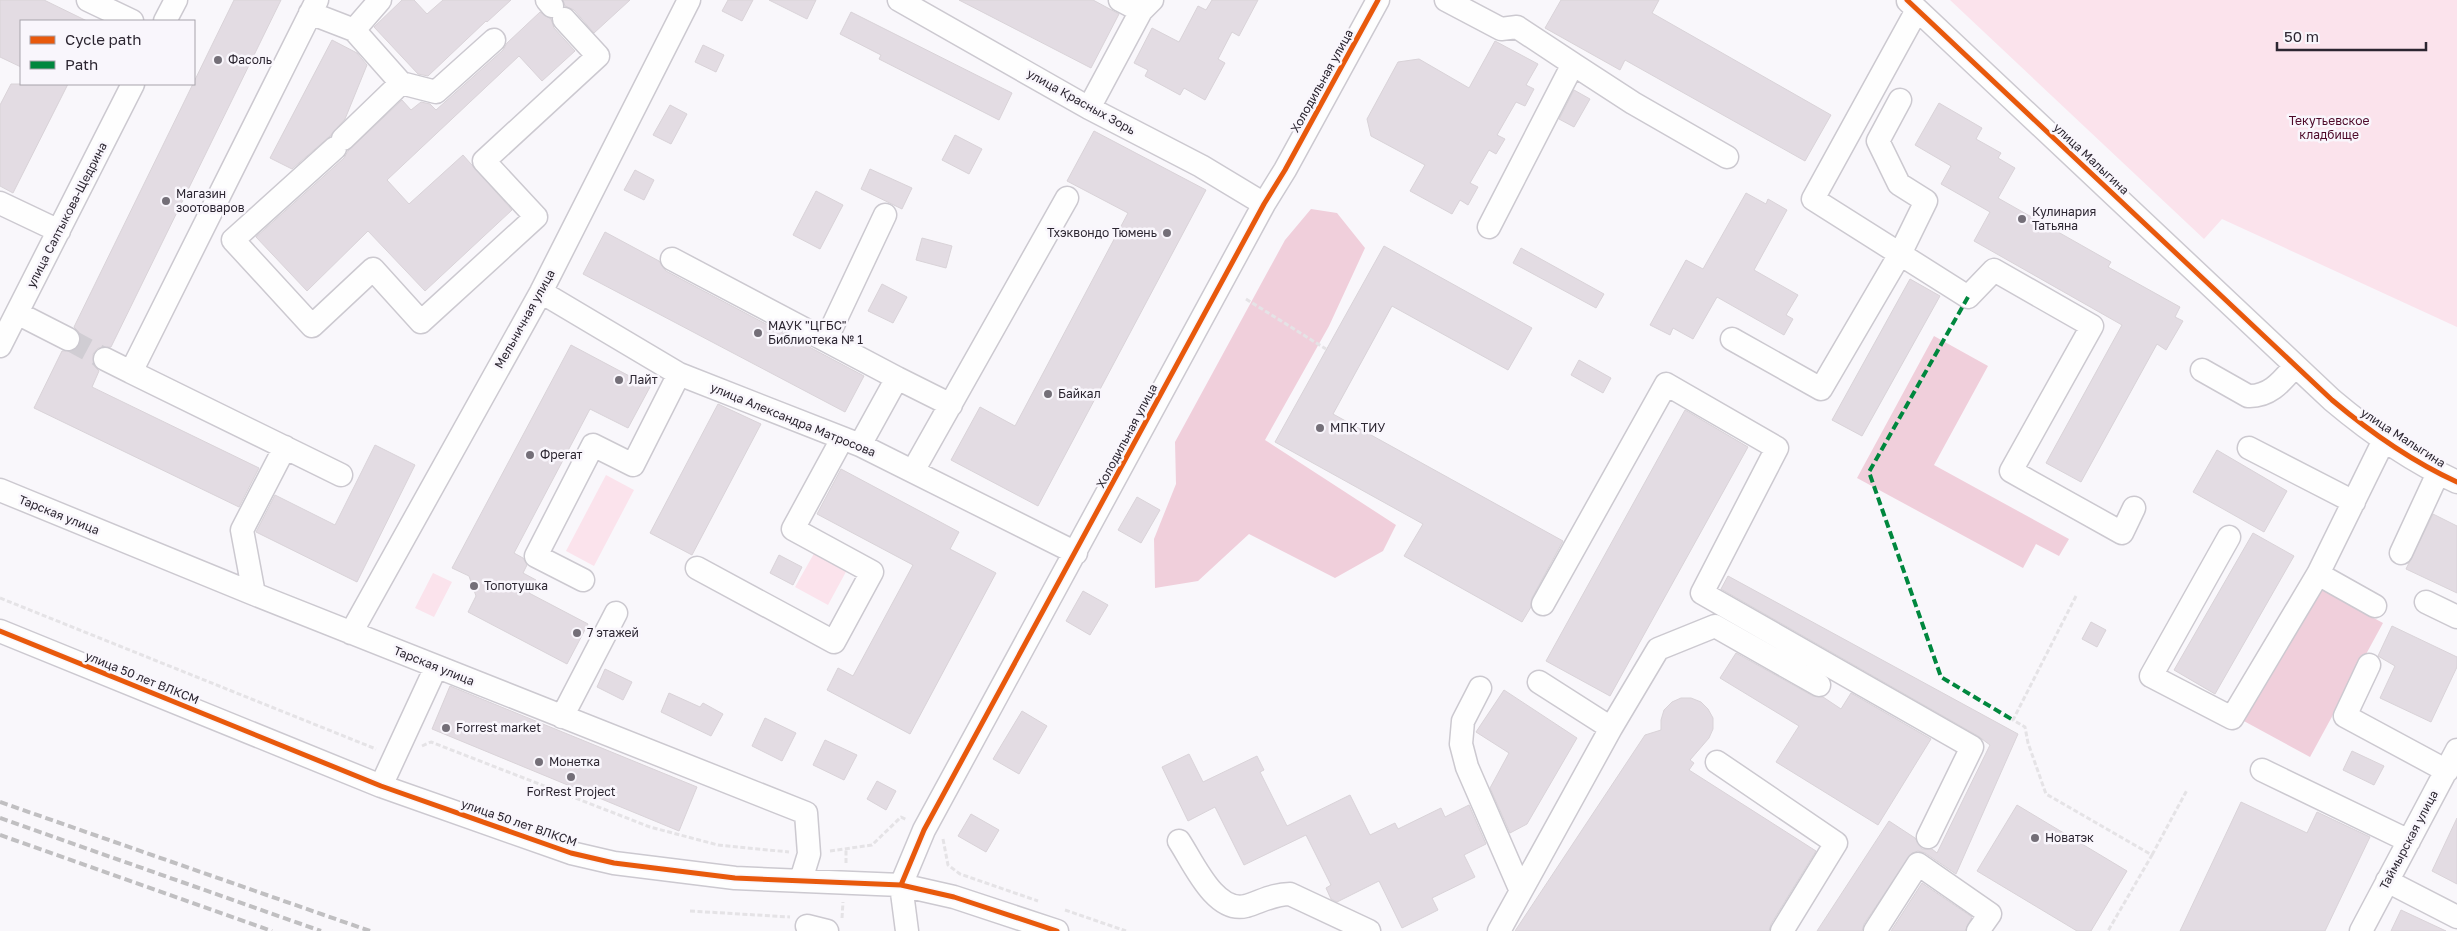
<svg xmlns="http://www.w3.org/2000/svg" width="2457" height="931" font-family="'Golos Text',sans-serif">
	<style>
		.green { fill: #fbe3ec }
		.forest { fill: #f0cfdb }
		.building { fill: #e3dce3; stroke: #d9d3d8 }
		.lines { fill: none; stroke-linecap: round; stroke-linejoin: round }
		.minor-tunnel { stroke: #d0cdd3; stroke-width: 22; stroke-dasharray: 22 11; stroke-linecap: butt }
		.minor-casing { stroke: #ccc9d0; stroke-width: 25 }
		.path { stroke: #e5e3e6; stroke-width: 3; stroke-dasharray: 5 2.5; stroke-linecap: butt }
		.minor { stroke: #fefefe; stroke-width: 22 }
		.rail { stroke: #c0bfc1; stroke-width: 4; stroke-dasharray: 8 4; stroke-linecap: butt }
		.quiet { stroke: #00873e; stroke-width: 4; stroke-dasharray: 8 4; stroke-linecap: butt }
		.cycleway-casing { stroke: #f9f6fc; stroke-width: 8 }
		.cycleway { stroke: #e8590c; stroke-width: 5 }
		.poi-dot { fill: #746f78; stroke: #f9f6fc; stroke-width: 2 }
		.labels { text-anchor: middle; stroke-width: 5; stroke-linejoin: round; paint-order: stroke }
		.poi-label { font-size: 12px; fill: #2c2631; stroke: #f9f6fc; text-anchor: start }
		.street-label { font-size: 12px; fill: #2c2631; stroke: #f9f6fc }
		.park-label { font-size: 12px; fill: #4d0a29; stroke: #f9f6fc }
	</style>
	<rect width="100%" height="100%" fill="#f9f7fb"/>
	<!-- green -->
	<path class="green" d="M1950,0H2457V327L2222,219L2204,239Z
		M606,475L634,490L594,566L566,551Z
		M816,550L848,568L828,605L795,587Z
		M433,573L452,582L434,617L415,608Z"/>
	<!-- forest -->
	<path class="forest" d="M1311,209L1337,213L1365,248L1329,326L1265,440L1396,525L1383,551L1335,578L1249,534L1198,581L1155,588L1154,539L1176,484L1175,442L1285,240Z
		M1934,336L1988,366L1934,465L2069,539L2059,556L2036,544L2023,568L1857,478Z
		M2315,586L2383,623L2310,757L2242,720Z"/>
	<!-- building -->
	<path class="building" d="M0,0H44L87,21H21V67L0,57Z
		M234,0H281L111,347L98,348L93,354L94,366L99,371L92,387L259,468L239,507L34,408L62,351L75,350L80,344L79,332L74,327Z
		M402,0H414L427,14L443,0H511L487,22L486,21L428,76L418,74L374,27Z
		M563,0H630L594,33L574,10L565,6Z
		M728,0H753L742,21L722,11Z
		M769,0H816L807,19Z
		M959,0H1093L1119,14L1091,68Z
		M1212,0H1258L1239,36L1232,32L1218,59L1225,63L1205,100L1184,88L1180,95L1145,76L1148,70L1134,63L1152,28L1179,42L1198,6L1206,10Z
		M1561,0H1659L1652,13L1831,115L1805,161L1625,60L1620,70L1545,28Z
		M540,12L551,19L554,28L575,51L542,81L519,56L387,180L409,204L463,155L512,210L425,291L368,231L307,291L256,237L344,158L348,151L402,100L411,110L421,102L430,104L436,110L503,50L507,43Z
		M851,12L1012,93L999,120L879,59L881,55L840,34Z
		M332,40L357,53L367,65L345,119L330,136L292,169L270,158Z
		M1495,41L1538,64L1526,85L1534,89L1525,106L1516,102L1497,135L1505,139L1496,154L1489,150L1470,183L1478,187L1468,205L1460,200L1452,214L1410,191L1425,165L1371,136L1367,119L1398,62L1419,59L1469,88Z
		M703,45L724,55L716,72L695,62Z
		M11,84H68L13,193L0,186V105Z
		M1574,90L1590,99L1574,127L1559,119Z
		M1939,103L1982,128L1976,139L2001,153L1998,158L2015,168L1998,198L2111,262L2108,267L2180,307L2175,317L2183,321L2166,350L2157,344L2081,482L2046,463L2122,325L1974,241L1990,212L1941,184L1951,166L1915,145Z
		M670,105L687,114L671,144L653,135Z
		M1094,131L1206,190L1038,506L951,460L980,407L1015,426L1128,213L1067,181Z
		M955,135L982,149L969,174L942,160Z
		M870,169L912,188L902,209L861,189Z
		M635,170L654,180L644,200L624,190Z
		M816,191L843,205L820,249L793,235Z
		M1746,193L1766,204L1768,199L1787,210L1754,270L1798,295L1786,315L1793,319L1784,335L1717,297L1693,339L1673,328L1670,335L1650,325L1686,260L1703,269Z
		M605,232L659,261L666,271L864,376L845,412L583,274Z
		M922,238L952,246L946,268L916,260Z
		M1384,246L1532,328L1508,370L1392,306L1333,414L1563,541L1532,598L1531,607L1522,622L1404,556L1423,524L1275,442Z
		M1521,248L1604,294L1596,308L1513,263Z
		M1910,279L1940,296L1862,436L1832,420Z
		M882,284L907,297L893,323L868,311Z
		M571,345L650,387L628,428L590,409L514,553L523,558L527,565L523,573L536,580L529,593L588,624L567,664L468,612L476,596L469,576L452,568Z
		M1579,360L1611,378L1603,393L1571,375Z
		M718,404L761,424L692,555L650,533Z
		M1685,410L1748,447L1610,696L1546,661Z
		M375,445L415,465L357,582L256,532L275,495L335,525Z
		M2217,450L2287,491L2264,532L2193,492Z
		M841,469L959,532L950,549L996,573L910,734L827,690L838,668L853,676L913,565L817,514Z
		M1137,497L1160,510L1141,543L1118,530Z
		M2433,514L2457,526V593L2406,569Z
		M2253,533L2294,556L2215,694L2174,670Z
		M779,555L802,567L793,585L770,573Z
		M1728,576L2018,734L1956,874L1925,853L1918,851L1912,853L1864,924L1862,931H1817L1889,821L1915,838L1922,849H1932L1937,853L1990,745L1978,736L1721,589Z
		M1083,591L1108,605L1090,635L1066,621Z
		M2091,622L2106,630L2097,647L2082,639Z
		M2392,626L2457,657V667L2431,722L2380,698L2395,666L2378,656Z
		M1736,653L1813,696L1823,697L1841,709L1851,693L1931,739L1878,825L1776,762L1799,726L1720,678Z
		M605,669L632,682L623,700L597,687Z
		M450,686L697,787L679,831L432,729Z
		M1504,690L1577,738L1527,824L1510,833L1490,788L1509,753L1476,732Z
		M669,693L700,707L703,703L723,714L711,736L661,712Z
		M1681,698H1691L1701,702L1708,709L1713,718V729L1709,738L1690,760L1694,763L1689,770L1816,851L1771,924L1769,931H1515L1645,735L1661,730V720L1664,710L1672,702Z
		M1022,711L1047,726L1019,774L993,759Z
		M765,718L796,733L782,761L752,746Z
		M825,740L857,755L844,780L813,765Z
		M2352,751L2384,766L2374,785L2343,770Z
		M1189,754L1203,782L1257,756L1264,770L1260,772L1287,826L1350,795L1370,835L1395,823L1398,829L1441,808L1445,817L1469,805L1486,844L1464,855L1475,877L1432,898L1438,910L1402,928L1379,881L1337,902L1331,899L1326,888L1331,885L1306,835L1244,865L1215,807L1188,821L1162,767Z
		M877,781L896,791L886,810L867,799Z
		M2241,802L2307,833L2317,812L2370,837L2325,931H2180Z
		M2017,805L2127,871L2091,931H2077L1977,871Z
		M971,814L999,830L986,852L958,836Z
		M2457,818V884L2432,871Z
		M1922,883L1972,917L1965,931H1891Z
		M2401,910L2446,931H2391Z"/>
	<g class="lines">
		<!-- minor-tunnel -->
		<path class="minor-tunnel" d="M68,339L105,359"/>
		<defs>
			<path id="minor" d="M88,0L132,21
				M547,0L552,6
				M899,0L1089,108L1201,166L1264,204
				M1120,0L1141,11
				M1446,0L1501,29L1517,27L1573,64L1489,227
				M1908,1L2332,400C2370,432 2411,461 2457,482
				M1917,10L1813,199L1968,297L1994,270L2092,326L2011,471L2122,533L2134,508
				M310,13L354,30
				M165,21L176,0
				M1573,64L1633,103L1727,157
				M401,83L436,92L494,40
				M1089,108L1141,11L1152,0
				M343,139L401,83L354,30L380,0
				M335,148L233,240L312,326L373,269L421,322L536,217L484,161L598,56L564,19
				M0,203L59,231
				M672,259L897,378L860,445
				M541,292L679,374L860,445L1076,553
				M17,313L68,339
				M1732,339L1821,389L1900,254L1926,201L1899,184L1878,141L1900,100
				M826,340L885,215
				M0,346L133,84
				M105,359L131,372L317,0
				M2202,370L2248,396C2270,397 2282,381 2295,366
				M131,372L341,475
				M897,378L951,405
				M2249,448L2354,502
				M913,471L1067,198
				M0,490L254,594L806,813L809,854L801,880
				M2229,537L2151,676L2232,718L2318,574L2384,440
				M2401,553L2438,473
				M697,568L834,642L872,572L793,529L842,439
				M2318,574L2375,606
				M583,580L536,556L593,445L633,465L679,374
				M254,594L242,530L285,447
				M2426,602L2457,617
				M1543,604L1666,384L1777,448L1702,593L1972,747L1928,837
				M0,631L381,786L571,853L614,863L735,878L901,885L954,897L1057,931
				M351,633L541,292L689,0
				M2369,665L2345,716L2447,771
				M1480,688L1463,721L1461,744L1467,767L1521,891
				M562,717L616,613
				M1611,728L1658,649L1715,626L1819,685
				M1717,762L1836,843L1782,931
				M2262,770L2409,841
				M381,786L436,667
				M1179,841C1193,862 1215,914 1246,906C1262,901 1274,894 1290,894L1369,931
				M2387,881L2457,917
				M901,885L924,830L1264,204L1285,170L1378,0
				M901,885L907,931
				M807,926L827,931
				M1499,931L1611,728L1539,682
				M1875,931L1918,864L1990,914L1978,931
				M2361,931L2457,750"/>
		</defs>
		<!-- minor casing -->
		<use href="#minor" class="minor-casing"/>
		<!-- path -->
		<path class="path" d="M1246,299L1326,349
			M2076,596L2013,720L2025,727L2028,743L2046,794L2152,855L2108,931
			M0,598L376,749
			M422,746L431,742L650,827L718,845L789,852
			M943,839L948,865L960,874L1038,901
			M830,851L872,845L901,817L907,820
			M2152,855L2187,790
			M846,863V849
			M1065,910L1126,931
			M690,911L790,917
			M842,918L843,902"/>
		<!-- minor -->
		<use href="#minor" class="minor"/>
		<!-- rail -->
		<path class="rail" d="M0,802L370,931
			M0,818L321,931
			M0,835L272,931"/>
		<!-- quiet -->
		<path class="quiet" d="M1968,297L1869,472L1941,677L2013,720"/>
		<defs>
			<path id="cycleway" d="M1907,0L2332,400C2370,432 2411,461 2457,482
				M0,631L381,786L571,853L614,863L735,878L901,885L954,897L1057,931
				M901,885L924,830L1264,204L1285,170L1378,0"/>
		</defs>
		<!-- cycleway casing -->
		<use href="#cycleway" class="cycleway-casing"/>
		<!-- cycleway -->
		<use href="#cycleway" class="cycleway"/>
	</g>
	<!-- markers -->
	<g class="poi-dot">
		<circle cx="218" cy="60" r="5"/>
		<circle cx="166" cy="201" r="5"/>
		<circle cx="2022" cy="219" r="5"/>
		<circle cx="1167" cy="233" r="5"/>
		<circle cx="758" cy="333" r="5"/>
		<circle cx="619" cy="380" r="5"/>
		<circle cx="1048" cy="394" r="5"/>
		<circle cx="1320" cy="428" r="5"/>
		<circle cx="530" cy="455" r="5"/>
		<circle cx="474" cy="586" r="5"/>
		<circle cx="577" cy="633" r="5"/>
		<circle cx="446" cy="728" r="5"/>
		<circle cx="539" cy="762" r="5"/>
		<circle cx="571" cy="777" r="5"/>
		<circle cx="2035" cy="838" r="5"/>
	</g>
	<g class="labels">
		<!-- poi labels -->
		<g class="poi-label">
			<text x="228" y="64">Фасоль</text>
			<text x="176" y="198">Магазин<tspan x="176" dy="14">зоотоваров</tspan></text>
			<text x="2032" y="216">Кулинария<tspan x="2032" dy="14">Татьяна</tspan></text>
			<text x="1157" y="237" text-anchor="end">Тхэквондо Тюмень</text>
			<text x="768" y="330">МАУК "ЦГБС"<tspan x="768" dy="14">Библиотека № 1</tspan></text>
			<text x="629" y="384">Лайт</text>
			<text x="1058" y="398">Байкал</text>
			<text x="1330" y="432">МПК ТИУ</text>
			<text x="540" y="459">Фрегат</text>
			<text x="484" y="590">Топотушка</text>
			<text x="587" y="637">7 этажей</text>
			<text x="456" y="732">Forrest market</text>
			<text x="549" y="766">Монетка</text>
			<text x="571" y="796" text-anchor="middle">ForRest Project</text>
			<text x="2045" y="842">Новатэк</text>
		</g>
		<!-- street labels -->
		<g class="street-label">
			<text transform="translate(1322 81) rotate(-61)" y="4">Холодильная улица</text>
			<text transform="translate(1081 102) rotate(29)" y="4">улица Красных Зорь</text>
			<text transform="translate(2091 159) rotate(43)" y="4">улица Малыгина</text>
			<text transform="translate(67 215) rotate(-63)" y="4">улица Салтыкова-Щедрина</text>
			<text transform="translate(525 319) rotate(-61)" y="4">Мельничная улица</text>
			<text transform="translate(793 420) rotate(22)" y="4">улица Александра Матросова</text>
			<text transform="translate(1127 436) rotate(-62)" y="4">Холодильная улица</text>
			<text transform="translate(2403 438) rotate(33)" y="4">улица Малыгина</text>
			<text transform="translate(59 515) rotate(22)" y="4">Тарская улица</text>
			<text transform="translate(434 666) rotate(22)" y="4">Тарская улица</text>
			<text transform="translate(142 678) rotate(22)" y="4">улица 50 лет ВЛКСМ</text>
			<text transform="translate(519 823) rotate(19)" y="4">улица 50 лет ВЛКСМ</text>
			<text transform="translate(2409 840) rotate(-62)" y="4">Таймырская улица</text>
		</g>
		<!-- park labels -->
		<g class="park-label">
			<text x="2329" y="125">Текутьевское<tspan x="2329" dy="14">кладбище</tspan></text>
		</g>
	</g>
	<!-- legend -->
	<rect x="20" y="20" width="175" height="65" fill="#f9f6fc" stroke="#a7a3ab"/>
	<rect x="30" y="36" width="25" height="8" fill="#e8590c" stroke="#a7a3ab"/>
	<text x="65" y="45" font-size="15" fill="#2c2631">Cycle path</text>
	<rect x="30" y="61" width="25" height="8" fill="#00873e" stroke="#a7a3ab"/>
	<text x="65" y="70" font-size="15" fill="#2c2631">Path</text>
	<!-- scale -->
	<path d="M2277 42v8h149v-8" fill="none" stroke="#2c2631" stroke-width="2.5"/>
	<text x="2284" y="42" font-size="15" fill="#2c2631" stroke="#f9f6fc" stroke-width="4" paint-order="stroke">50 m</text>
</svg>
